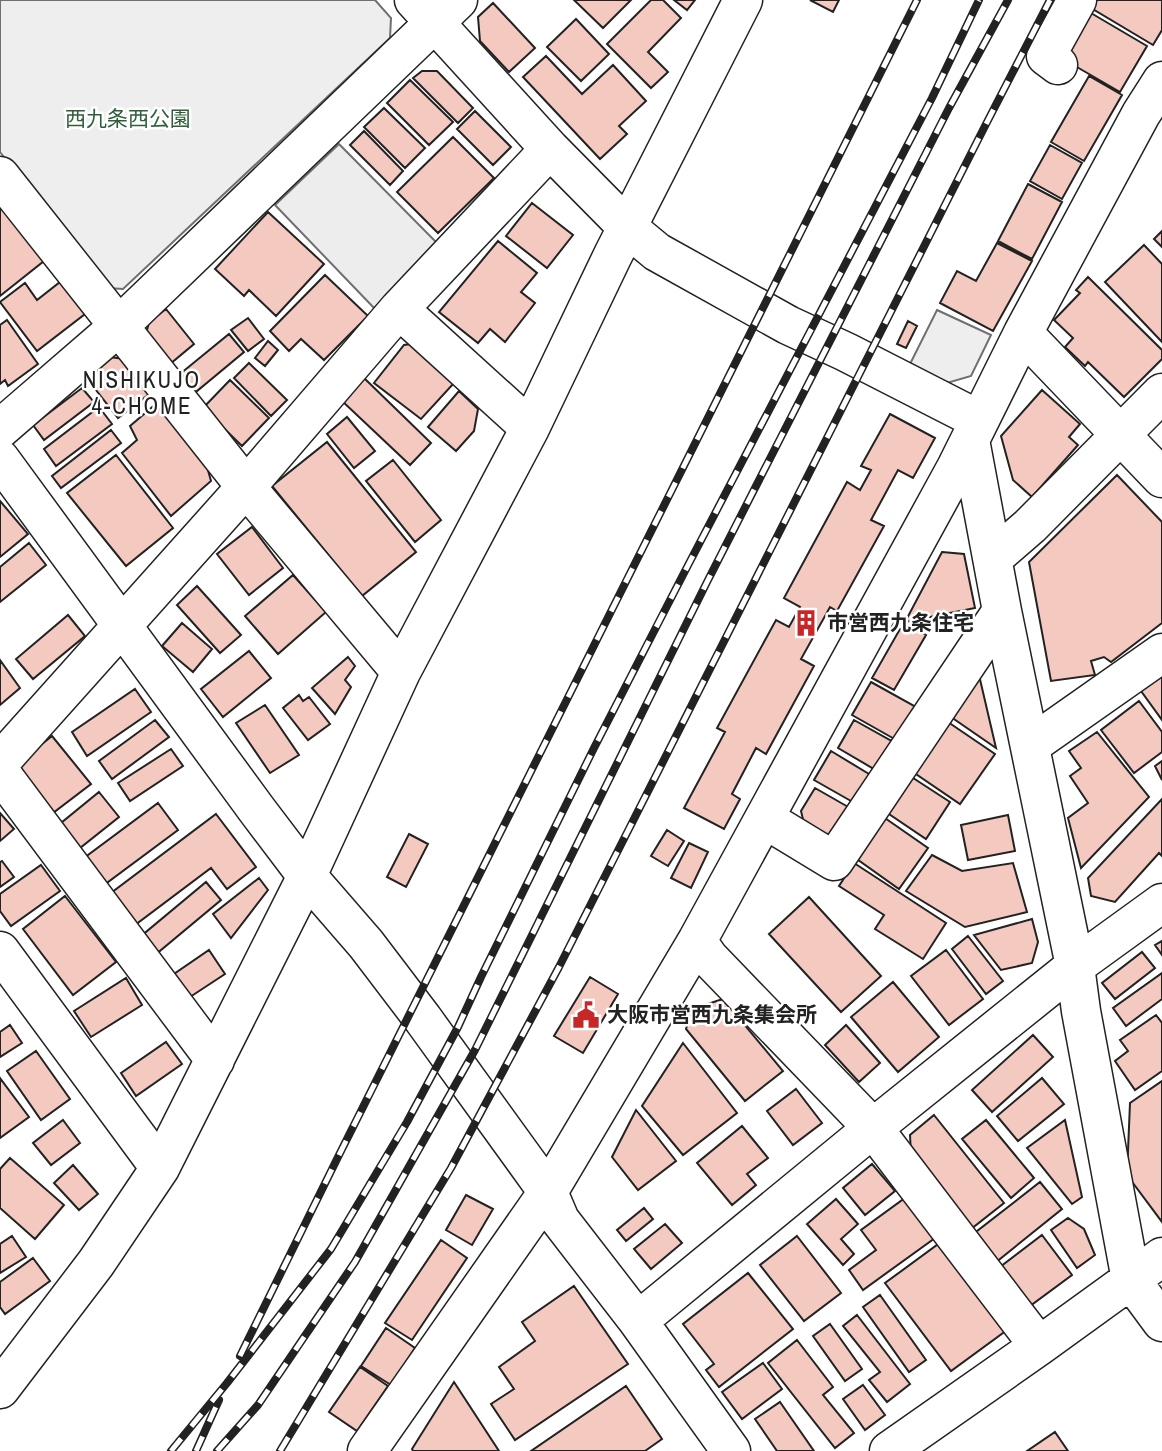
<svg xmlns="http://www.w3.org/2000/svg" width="1162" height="1451" font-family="'Archivo Narrow','Noto Sans JP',sans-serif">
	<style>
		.green { fill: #eee; stroke: #6f6f6f; stroke-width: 2 }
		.parking { fill: #ededed; stroke: #6f6f6f; stroke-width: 2 }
		.building { fill: #f3c9c0; stroke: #222; stroke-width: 2 }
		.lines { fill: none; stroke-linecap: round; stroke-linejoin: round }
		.minor-casing { stroke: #222; stroke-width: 41 }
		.minor { stroke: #fff; stroke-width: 38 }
		.rail-casing { stroke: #222; stroke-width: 8 }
		.rail { stroke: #fff; stroke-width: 5; stroke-dasharray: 16; stroke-linecap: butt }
		.labels { text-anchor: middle; stroke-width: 5; stroke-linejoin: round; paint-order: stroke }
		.park-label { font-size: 21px; fill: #2f5e38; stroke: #fff }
		.poi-label { font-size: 21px; font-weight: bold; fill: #222; stroke: #fff; text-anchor: start }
		.neighbourhood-label { font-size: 23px; letter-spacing: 2px; fill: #222; stroke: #fff }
	</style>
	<rect width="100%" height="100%" fill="#fff"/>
	<!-- green -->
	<path class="green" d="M0,0H375L391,18L390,38L123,289L108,288L0,152Z
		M937,310L991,335L971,376L947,383L910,364Z"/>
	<!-- parking -->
	<path class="parking" d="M339,144L437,243L375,309L275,205Z"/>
	<!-- building -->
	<path class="building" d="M574,0H631L603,28Z
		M651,0H663L681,18L648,52L668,72L651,88L607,44Z
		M674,0H695L687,10Z
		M810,0H839L833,12Z
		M1083,0H1162V30L1153,45L1081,2Z
		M493,3L535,48L509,72L480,41L478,17Z
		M1079,6L1147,46L1120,92L1051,52Z
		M576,19L609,54L581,81L547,47Z
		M546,56L582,94L613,65L646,101L619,126L627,134L600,159L523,77Z
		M422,71H437L473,108L458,123L413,78Z
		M1089,76L1122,95L1084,161L1051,142Z
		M410,80L453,122L429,145L387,103Z
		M384,108L425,148L405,168L364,127Z
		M475,111L511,147L493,165L457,129Z
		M364,131L403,171L390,185L350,145Z
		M453,137L494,178L438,233L397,192Z
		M1050,145L1082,163L1062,199L1030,181Z
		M1028,184L1062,202L1032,259L998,241Z
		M0,196L49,257L0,296Z
		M532,203L573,235L547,268L506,236Z
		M268,212L324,264L276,316L249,290L244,296L215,269Z
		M1162,231V247L1154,239Z
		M498,241L537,273L521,292L535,303L505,342L490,329L478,343L439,312Z
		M997,243L1032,261L993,331L940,303L957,271L976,281Z
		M1144,245L1162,264V342L1105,282Z
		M325,275L368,316L324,360L301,339L289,351L270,331Z
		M1088,277L1162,350V359L1124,397L1088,362L1085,366L1065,347L1073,338L1054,320L1080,293L1076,290Z
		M60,282L85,314L37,351L0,302L25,283L37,300Z
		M166,309L194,344L170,364L146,334L149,322Z
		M248,318L264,339L248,351L231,330Z
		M7,320L38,364L8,386L5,380L0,384V325Z
		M908,321L917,326L906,348L897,344Z
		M229,334L244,352L191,396L175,378Z
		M268,341L278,350L265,366L255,358Z
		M418,343L454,383L421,419L374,383L404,345Z
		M109,357L125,359L152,392L118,418L85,376Z
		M249,363L287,400L271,416L234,378Z
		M363,377L431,443L410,465L341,400Z
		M230,380L269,418L242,446L203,408Z
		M82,388L94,402L44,440L33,425Z
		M1042,390L1080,424L1069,437L1078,445L1032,497L1013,480L1001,436Z
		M459,391L478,409L474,431L456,451L428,427Z
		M157,403L206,463L211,481L171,516L122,453L137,440L130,426Z
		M99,407L112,424L56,466L44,449Z
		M890,414L935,438L913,478L898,470L871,520L884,526L837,611L830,607L801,659L814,666L766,754L756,748L732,794L740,799L724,829L684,808L725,732L717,728L776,620L789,627L800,607L784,598L847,482L860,490L871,470L861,466Z
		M347,417L375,451L354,468L327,434Z
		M111,430L121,443L61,488L52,476Z
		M327,442L416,552L362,596L272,486Z
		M116,455L173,528L126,566L67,493Z
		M393,460L441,520L415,542L366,481Z
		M1117,475L1162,522V623L1111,662L1104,657L1091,661L1095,675L1051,681L1029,562Z
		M0,501L28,534L0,557Z
		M252,527L283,568L249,595L217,554Z
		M29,543L46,565L0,602V567Z
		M942,552L964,554L975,608L905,622Z
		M293,575L326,612L278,654L245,616Z
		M197,586L241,635L220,653L177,605Z
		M68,615L85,636L33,679L16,659Z
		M182,623L212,649L193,672L162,646Z
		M910,626L926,635L894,690L872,678L900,629Z
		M249,651L271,678L223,717L201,689Z
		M348,657L355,666L345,680L351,687L335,714L312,688Z
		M0,660L20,688L0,705Z
		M979,675L996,748L951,717Z
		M1162,676V720L1141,691Z
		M871,682L918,708L898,741L852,715Z
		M135,689L151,712L87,756L72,732Z
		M299,695L303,701L309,697L330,724L308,740L283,708Z
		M1139,701L1162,732V752L1134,773L1101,730Z
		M265,705L299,755L270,773L236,723Z
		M155,720L169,737L112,779L99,761Z
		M854,720L895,743L879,772L838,748Z
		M945,720L995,754L960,804L910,770Z
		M1097,732L1149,797L1081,868L1068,818L1088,803L1070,776L1081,768L1069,751Z
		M52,736L91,784L49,816L12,768Z
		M171,749L183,766L130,801L118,783Z
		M831,751L874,777L858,805L814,780Z
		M1162,761V780L1155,766Z
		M910,776L950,802L926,839L886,812Z
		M815,788L850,808L836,832L819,837L805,828L801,811Z
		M99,792L119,817L80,848L61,823Z
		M1162,799V856L1159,853L1115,902L1091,896L1088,878Z
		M158,803L178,830L104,885L84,858Z
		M0,813L14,829L0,841Z
		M216,814L256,867L227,889L211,868L131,928L107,896Z
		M1008,815L1015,851L968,860L961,825Z
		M882,816L928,848L899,889L854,857Z
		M667,830L684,841L668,866L651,856Z
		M409,834L428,844L406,887L387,877Z
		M689,843L708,852L691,888L671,878Z
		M932,855L962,871L1013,863L1027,912L965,927L906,891Z
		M2,861L14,877L0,887V862Z
		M854,863L946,923L923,959L875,929L884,915L839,886Z
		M41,865L60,891L11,926L0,911V894Z
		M259,878L268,890L231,938L213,914Z
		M206,882L221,900L155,955L140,937Z
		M65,896L116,962L73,995L23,929Z
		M809,897L881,976L841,1012L769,934Z
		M1032,919L1038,942L1032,963L1001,970L974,935Z
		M968,936L1003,981L986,994L952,949Z
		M1162,941V955L1155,945Z
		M209,950L225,974L187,999L171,976Z
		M946,950L983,999L949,1025L911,976Z
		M1142,952L1155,968L1115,999L1102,983Z
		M1162,973V999L1126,1026L1113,1008Z
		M590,977L618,994L583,1053L554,1036Z
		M126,978L142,1005L91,1037L74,1011Z
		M893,982L939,1037L898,1072L851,1017Z
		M723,999L783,1071L745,1101L686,1029L692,1009Z
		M1156,1015L1162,1023V1071L1135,1090L1115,1061L1128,1051L1120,1040Z
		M10,1025L22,1043L0,1057V1032Z
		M846,1025L880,1063L859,1082L825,1045Z
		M1033,1035L1053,1057L992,1112L972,1090Z
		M166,1042L182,1064L136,1096L121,1073Z
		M683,1043L737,1113L683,1155L642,1106Z
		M36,1051L70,1099L41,1120L7,1071Z
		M0,1078L29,1117L0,1138Z
		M1042,1078L1064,1104L1018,1141L997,1116Z
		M1162,1081V1222L1127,1175L1130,1103Z
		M796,1089L822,1123L793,1145L767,1111Z
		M636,1110L676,1161L638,1190L612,1157Z
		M934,1115L1004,1203L971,1229L911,1154L910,1135Z
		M63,1120L80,1143L51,1165L33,1143Z
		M986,1120L1034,1178L1011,1198L962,1139Z
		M1065,1120L1082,1197L1072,1204L1027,1148Z
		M742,1126L768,1158L747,1174L756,1185L732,1205L697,1163Z
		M10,1158L64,1205L35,1239L0,1208V1169Z
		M872,1164L895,1191L865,1215L843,1188Z
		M73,1165L98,1194L79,1210L54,1183Z
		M1040,1182L1062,1209L995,1263L972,1235Z
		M466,1195L493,1209L472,1245L446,1230Z
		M905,1198L935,1238L863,1290L849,1270L876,1250L861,1230Z
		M836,1199L858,1224L841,1239L854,1254L843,1265L807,1224Z
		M644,1208L653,1219L626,1241L617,1230Z
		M1068,1218L1084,1229L1095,1255L1077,1268L1051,1230Z
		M665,1224L682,1243L651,1269L634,1249Z
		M1042,1235L1072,1275L1030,1306L1000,1267Z
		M12,1236L26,1257L0,1273V1244Z
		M797,1236L841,1293L804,1321L760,1265Z
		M441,1240L467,1258L412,1340L385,1323Z
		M941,1242L1007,1330L951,1371L885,1283Z
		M33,1258L50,1281L5,1314L0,1307V1282Z
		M748,1273L793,1329L719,1387L706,1370L714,1364L683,1324Z
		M574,1286L628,1364L515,1440L491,1404L514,1389L499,1367L535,1341L522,1322Z
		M880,1295L926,1360L909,1372L863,1307Z
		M857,1315L910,1384L887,1402L869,1380L880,1372L843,1326Z
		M830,1324L862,1369L845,1381L813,1336Z
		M386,1328L415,1348L391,1385L361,1366Z
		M797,1340L833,1387L823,1395L854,1433L835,1448L768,1363Z
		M763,1363L782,1389L742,1419L722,1392Z
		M360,1367L388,1386L357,1431L329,1412Z
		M454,1382L499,1451H413L412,1449Z
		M863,1385L885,1415L865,1430L843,1399Z
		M626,1386L662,1439L645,1451H531Z
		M780,1402L814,1451H777L755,1419Z
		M1055,1432L1068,1451H1027Z"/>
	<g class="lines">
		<defs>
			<path id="minor" d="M414,0L550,149L628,228L657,252L788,325L846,352L979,420
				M1058,65L1046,56L1077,0
				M0,176L246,487L401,672
				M399,309L530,428
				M1023,333L1162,478
				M0,429L119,326L458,0
				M970,440L1002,611L1075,966L1081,1011L1131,1280L1162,1322
				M0,459L257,810L307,876L366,944L423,1019L548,1192L560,1220L638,1321L731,1451
				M993,558L1030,526L1162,393
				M1031,745L1162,653
				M0,762L246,487L399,309L550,149
				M0,772L215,1060
				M765,819L834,861L1002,611
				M697,941L709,958L873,1128L1039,1346
				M0,951L160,1168
				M638,1321L873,1128L1075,966L1162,903
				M0,1389L96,1263L160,1168L307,876L401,672L530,428L613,255L743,0
				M367,1451L548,1192L697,941L956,468L1023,333L1141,114L1162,81
				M889,1451L1039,1346L1162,1257"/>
		</defs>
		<!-- minor casing -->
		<use href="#minor" class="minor-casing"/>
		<!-- minor -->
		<use href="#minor" class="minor"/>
		<defs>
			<path id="rail" d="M240,1356L338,1157L917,0
				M171,1451L227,1383L331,1249L407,1122L458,1027L481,977L594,748L685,571L932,98L979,0
				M196,1451L219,1400
				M217,1451L258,1405L355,1262L475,1050L707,582L949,108L1008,0
				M280,1451L451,1168L559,967L985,126L1050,0"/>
		</defs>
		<!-- rail casing -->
		<use href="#rail" class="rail-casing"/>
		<!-- rail -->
		<use href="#rail" class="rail"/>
	</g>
	<!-- icons -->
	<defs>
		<symbol id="building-bare" viewBox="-9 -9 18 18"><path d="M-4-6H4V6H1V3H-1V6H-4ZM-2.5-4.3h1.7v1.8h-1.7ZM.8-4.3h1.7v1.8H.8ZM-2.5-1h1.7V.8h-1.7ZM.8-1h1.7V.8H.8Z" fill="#c62828" stroke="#fff" stroke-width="2.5" paint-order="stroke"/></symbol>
		<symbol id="civic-bare" viewBox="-9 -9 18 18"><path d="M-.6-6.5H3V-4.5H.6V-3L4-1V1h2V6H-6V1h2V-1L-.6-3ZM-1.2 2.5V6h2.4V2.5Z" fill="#c62828" stroke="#fff" stroke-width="2.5" paint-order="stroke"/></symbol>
	</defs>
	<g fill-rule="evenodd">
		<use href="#building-bare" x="787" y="604" width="38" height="38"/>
		<use href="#civic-bare" x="567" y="996" width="38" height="38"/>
	</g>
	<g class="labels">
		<!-- park labels -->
		<g class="park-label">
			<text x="128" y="126">西九条西公園</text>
		</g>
		<!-- poi labels -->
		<g class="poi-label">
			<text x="827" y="630">市営西九条住宅</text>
			<text x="607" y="1022">大阪市営西九条集会所</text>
		</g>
		<!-- neighbourhood labels -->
		<g class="neighbourhood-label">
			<text x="142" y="388">NISHIKUJO<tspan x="142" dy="26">4-CHOME</tspan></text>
		</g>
	</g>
</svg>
